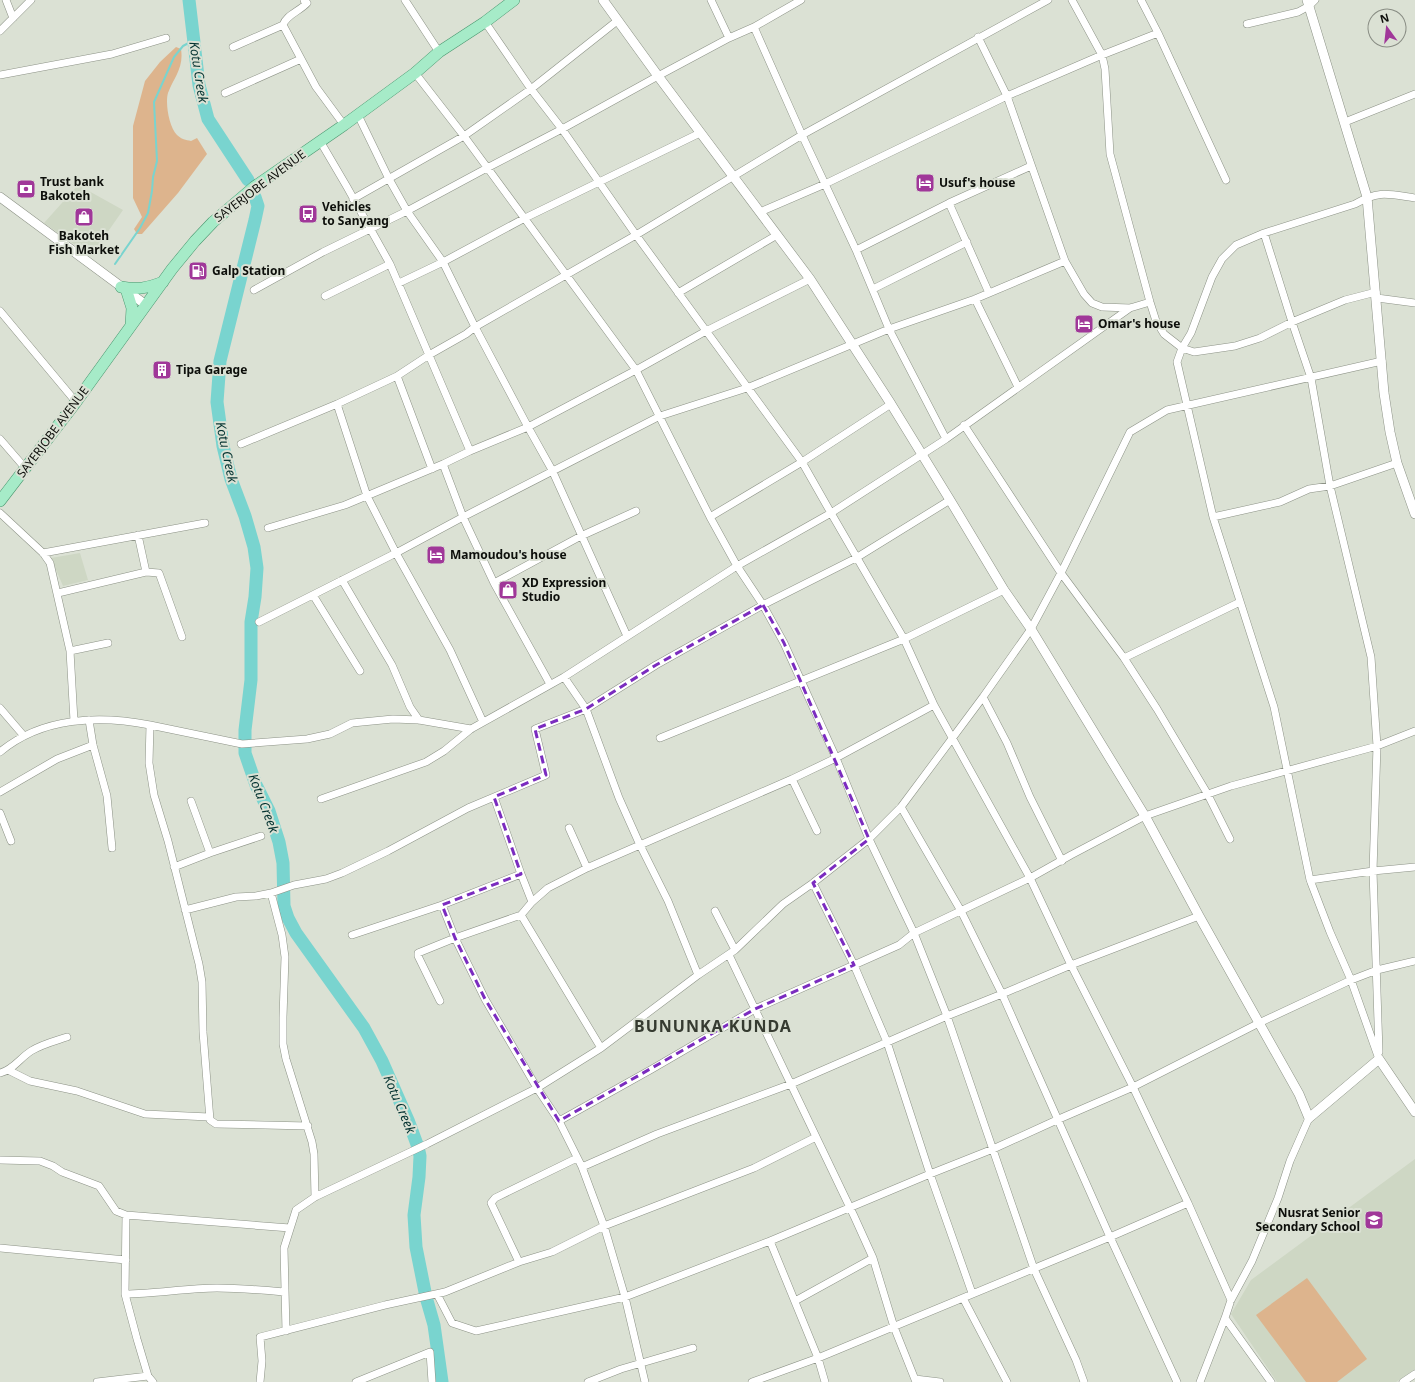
<svg xmlns="http://www.w3.org/2000/svg" width="1415" height="1382" font-family="'Noto Sans',sans-serif">
	<style>
		.built { fill: #ced7c4 }
		.green { fill: #ddb48d }
		.lines { fill: none; stroke-linecap: round; stroke-linejoin: round }
		.stream { stroke: #79d4cf; stroke-width: 2 }
		.river { stroke: #79d4cf; stroke-width: 13 }
		.minor-casing { stroke: #8c9286; stroke-width: 8 }
		.tertiary-casing { stroke: #8c9286; stroke-width: 10 }
		.primary-casing { stroke: #49966e; stroke-width: 12 }
		.minor { stroke: #fff; stroke-width: 7 }
		.tertiary { stroke: #fff; stroke-width: 9 }
		.primary { stroke: #a6ebc8; stroke-width: 11 }
		.marked { fill: none; stroke: #7b2cbf; stroke-width: 3; stroke-dasharray: 8 5; stroke-linejoin: round }
		.labels { text-anchor: middle; stroke-width: 4; stroke-linejoin: round; paint-order: stroke }
		.poi-label { font-size: 12px; font-weight: bold; fill: #0d0f0b; stroke: #dbe1d4; text-anchor: start }
		.street-label { font-size: 12px; fill: #0d0f0b; stroke: #dbe1d4 }
		.water-label { font-size: 13px; font-style: italic; fill: #043331; stroke: #dbe1d4 }
		.district-label { font-size: 16px; font-weight: bold; letter-spacing: 1px; fill: #363b31; stroke: #dbe1d4 }
	</style>
	<rect width="100%" height="100%" fill="#dbe1d4"/>
	<!-- built -->
	<path class="built" d="M78,185L123,210L91,256L44,223Z
		M80,553L88,580L63,586L51,558Z
		M1415,1159V1369L1396,1382H1277L1231,1314L1251,1280Z"/>
	<!-- green -->
	<path class="green" d="M176,47L181,49C184,68 174,77 168,93C165,103 169,127 177,135C181,139 186,140 191,141L197,138L207,154L178,193L142,234H137L134,229L142,217L133,198V126L145,81L160,62Z
		M1307,1278L1367,1359L1337,1382H1306L1256,1315Z"/>
	<g class="lines">
		<!-- stream -->
		<path class="stream" d="M115,264L140,228L148,213L152,191L153,177L157,161L154,102L174,57L183,46L194,40"/>
		<!-- river -->
		<path class="river" d="M189,0L199,85L208,119L248,180
			M255,197L258,206L255,220L220,361L217,402L223,446L231,479L245,516L254,547L257,568L255,597L251,622V680L245,730V753L256,785L269,811L279,842L283,863L284,906L288,918L296,933L364,1028L382,1061L408,1120L418,1147L420,1156L419,1177L414,1215L416,1247L426,1297L434,1325L442,1382"/>
		<defs>
			<path id="minor" d="M6,0L13,18
				M405,0L439,52
				M711,0L729,38
				M1072,0L1102,55L1105,69L1110,154L1150,302L1156,321L1164,334L1182,348L1194,352L1235,346L1260,338L1292,322L1345,300L1376,292
				M1141,0L1158,33L1226,180
				M485,22L531,89L562,129L636,235L802,462L831,513L904,639L934,705L1030,878L1071,965L1133,1087L1188,1203L1231,1300
				M1247,24L1298,12L1309,6L1315,0
				M283,25L316,87L344,125
				M754,27L802,135L856,250L889,329L946,439
				M0,31L31,0
				M978,37L1007,96L1065,261L1084,294L1092,303L1102,307L1130,308L1150,302
				M233,47L283,25C286,15 300,11 307,3H305L304,0
				M415,73L464,136L636,370L710,517L737,566L763,605L784,643L836,758L869,839L914,933L947,1016L1034,1269L1076,1360L1084,1382
				M0,75L112,54L166,38
				M225,93L301,59
				M358,115L389,179L407,211L443,262L475,327L528,427L552,470L627,636
				M1345,122L1415,94
				M320,141L347,187L390,264L470,451
				M353,199L464,136L531,89L617,21
				M949,203L989,293
				M760,212L825,184L1007,96L1102,55L1158,33
				M1264,233L1292,322L1311,378L1330,486L1371,657L1377,746L1373,871L1379,1052
				M856,250L949,203L1031,166
				M399,283L443,262L525,218L700,133
				M873,289L967,242
				M254,290L323,252L407,211L487,168L562,129L658,76L729,38L754,27L801,0
				M678,293L777,235
				M325,296L390,264
				M1377,298L1415,303
				M975,299L1018,387
				M0,311L76,402
				M397,376L432,469
				M337,404L367,496L396,553L450,650L483,722
				M964,425L1061,573L1124,658L1157,709L1207,793L1230,839
				M0,439L26,469
				M241,444L337,404L397,376L429,355L466,334L475,327L636,235L802,135L1048,0
				M443,464L463,517L494,583L550,684
				M0,513L43,553L50,563L70,651L74,721
				M710,517L802,462L891,404
				M1213,517L1280,502L1309,489L1330,486L1397,463
				M268,528L345,505L443,464L470,451L528,427L636,370L706,331L810,279
				M138,535L146,572
				M43,553L205,523
				M342,580L392,665L410,707L419,720
				M494,583L581,536L636,511
				M58,593L146,572L159,573L182,637
				M313,595L360,671
				M259,622L396,553L463,517L660,416L747,388L889,329L975,299L1065,261
				M70,651L108,643
				M1124,658L1240,602
				M564,677L586,709L619,798L640,845L668,901L698,975
				M983,697L1007,743L1030,797L1062,861
				M0,708L24,736
				M89,720L93,745L107,796L112,848
				M150,725L242,744L307,739L330,734L352,723L393,719L419,720L471,729
				M660,738L904,639L1004,590
				M0,752C42,717 99,715 150,725L149,763L154,795L168,841L199,964L202,982L203,1032L210,1120L216,1124L308,1126
				M792,779L817,831
				M0,792L57,759L93,745
				M494,797L521,874L532,902
				M321,799L426,762L444,751L471,729L564,677L737,566L831,513L946,439L1130,308
				M191,801L210,853
				M0,813L11,841
				M569,828L587,868
				M174,867L210,853L261,836
				M1310,880L1373,871L1415,867
				M813,883L854,965L887,1042L930,1174L972,1293
				M271,893L294,885L326,879L342,873L388,851L468,808L546,775L535,729L586,709L656,665L763,605L856,558L950,500
				M442,905L455,938L485,999L537,1088L559,1121L582,1167L604,1226L625,1297L645,1382
				M185,910L236,897L256,896L271,893L282,935L285,957L283,1017V1044L286,1059L312,1142L314,1154L315,1197
				M715,911L735,950
				M352,935L442,905L521,874
				M729,955L854,1216L873,1258L894,1327L916,1382
				M440,1001L418,956V953L455,938L521,915
				M601,1048L521,915L532,902L548,888L587,868L792,779L836,758L934,705
				M1379,1059L1351,980L1330,932L1310,880L1274,707L1213,517L1177,362L1182,348L1191,333L1212,277L1222,259L1236,245L1264,233L1355,204C1379,190 1388,194 1415,198
				M8,1070L30,1081L77,1091L145,1114L209,1117
				M0,1073C13,1070 20,1058 31,1051C42,1044 55,1041 67,1037
				M559,1121L652,1069L755,1009L899,945L914,933L1030,878L1071,855L1145,816L1231,786L1377,746L1415,731
				M0,1160L40,1161L53,1166L62,1172L99,1186L116,1211L126,1215L290,1228
				M582,1167L657,1134L791,1084L947,1016L1002,994L961,911L901,807
				M126,1215L125,1294L137,1339L148,1376
				M770,1241L818,1358L825,1382
				M0,1248L126,1260
				M519,1262L491,1203L495,1198L577,1158
				M125,1294C156,1294 186,1288 217,1288C239,1288 262,1290 284,1292
				M437,1294L452,1323L476,1331L625,1297L770,1241L930,1174L993,1149L1059,1119L1133,1087L1259,1023L1351,980L1377,970L1415,961
				M963,1298L1007,1382
				M795,1301L873,1258
				M1225,1318L1271,1382
				M286,1331L284,1248L296,1210L315,1197L427,1144L537,1088L601,1048L698,975L735,950L783,904L813,883L869,839L901,807L983,697L1031,629L1061,573L1130,432L1167,410L1382,361
				M915,1379L940,1382
				M97,1382L148,1376L153,1382
				M260,1382L262,1361L260,1337L385,1305L445,1292L519,1262L552,1252L604,1226L754,1168L816,1137
				M356,1382L430,1352L432,1382
				M588,1382L621,1369L693,1348
				M752,1382L818,1358L1110,1237L1188,1203
				M1177,1382L1110,1237L1002,994L1071,965L1199,916
				M1200,1382L1225,1318L1231,1300L1252,1261L1278,1198L1290,1161L1309,1118
				M1403,1382L1415,1374"/>
			<path id="tertiary" d="M603,0L658,76L810,279L891,404L950,500L1004,590L1031,629L1145,816L1199,916L1299,1094L1309,1118L1379,1059L1415,1112
				M1307,0L1367,197L1384,393L1390,432L1397,463L1415,514
				M0,197L146,305"/>
			<path id="primary" d="M121,287C138,290 147,288 163,282
				M127,292L132,308L131,325
				M0,501L76,402L172,269L195,241L213,222L254,187L344,125L415,73L439,52L485,22L514,0"/>
		</defs>
		<!-- minor casing -->
		<use href="#minor" class="minor-casing"/>
		<!-- tertiary casing -->
		<use href="#tertiary" class="tertiary-casing"/>
		<!-- primary casing -->
		<use href="#primary" class="primary-casing"/>
		<!-- minor -->
		<use href="#minor" class="minor"/>
		<!-- tertiary -->
		<use href="#tertiary" class="tertiary"/>
		<!-- primary -->
		<use href="#primary" class="primary"/>
	</g>
	<!-- marked area -->
	<path class="marked" d="M763,605L784,643L869,839L813,883L854,965L755,1009L559,1121L485,999L455,938L442,905L521,874L494,797L546,775L535,729L586,709L656,665Z"/>
	<!-- icons -->
	<defs>
		<symbol id="hotel-square" viewBox="-11 -11 22 22"><rect x="-9" y="-9" width="18" height="18" rx="4" fill="#a03799" stroke="#dbe1d4"/><path d="M-6-4.5h1.5V1H6V5H4.5V3h-9V5H-6ZM-4 0a1.8 1.8 0 1 1 3.6 0ZM.5 0V-2.5h3Q6-2.5 6 0Z" fill="#fff"/></symbol>
		<symbol id="bank-square" viewBox="-11 -11 22 22"><rect x="-9" y="-9" width="18" height="18" rx="4" fill="#a03799" stroke="#dbe1d4"/><path d="M-6-4H6V4H-6ZM0-2.3a2.3 2.3 0 1 0 0 4.6a2.3 2.3 0 1 0 0-4.6Z" fill="#fff"/></symbol>
		<symbol id="bus-square" viewBox="-11 -11 22 22"><rect x="-9" y="-9" width="18" height="18" rx="4" fill="#a03799" stroke="#dbe1d4"/><path d="M-5-6H5V4H4V6H2V4H-2V6H-4V4H-5ZM-3.5-4V0h7V-4ZM-3.5 1.2v1.5H-2V1.2ZM2 1.2v1.5H3.5V1.2Z" fill="#fff"/></symbol>
		<symbol id="shop-square" viewBox="-11 -11 22 22"><rect x="-9" y="-9" width="18" height="18" rx="4" fill="#a03799" stroke="#dbe1d4"/><path d="M-5-2.5h2.3a2.7 3.5 0 0 1 5.4 0H5L5.5 6h-11ZM-1.5-2.5h3a1.5 2.3 0 0 0-3 0Z" fill="#fff"/></symbol>
		<symbol id="fuel-square" viewBox="-11 -11 22 22"><rect x="-9" y="-9" width="18" height="18" rx="4" fill="#a03799" stroke="#dbe1d4"/><path d="M-5.5-6h7V0h2V4h1.3V-2.5L3-4.5l.8-.8L6-3V5H2.5V1h-1V6h-7ZM-4.2-4.7v3.2H.2V-4.7Z" fill="#fff"/></symbol>
		<symbol id="building-square" viewBox="-11 -11 22 22"><rect x="-9" y="-9" width="18" height="18" rx="4" fill="#a03799" stroke="#dbe1d4"/><path d="M-4-6H4V6H1V3H-1V6H-4ZM-2.5-4.3h1.7v1.8h-1.7ZM.8-4.3h1.7v1.8H.8ZM-2.5-1h1.7V.8h-1.7ZM.8-1h1.7V.8H.8Z" fill="#fff"/></symbol>
		<symbol id="school-square" viewBox="-11 -11 22 22"><rect x="-9" y="-9" width="18" height="18" rx="4" fill="#a03799" stroke="#dbe1d4"/><path d="M0-5L7-2L0 1L-7-2ZM-4 1L0 2.5L4 1V4Q0 6-4 4Z" fill="#fff"/></symbol>
	</defs>
	<g fill-rule="evenodd">
		<use href="#hotel-square" x="914" y="172" width="22" height="22"/>
		<use href="#bank-square" x="15" y="178" width="22" height="22"/>
		<use href="#bus-square" x="297" y="203" width="22" height="22"/>
		<use href="#shop-square" x="73" y="206" width="22" height="22"/>
		<use href="#fuel-square" x="187" y="260" width="22" height="22"/>
		<use href="#hotel-square" x="1073" y="313" width="22" height="22"/>
		<use href="#building-square" x="151" y="359" width="22" height="22"/>
		<use href="#hotel-square" x="425" y="544" width="22" height="22"/>
		<use href="#shop-square" x="497" y="579" width="22" height="22"/>
		<use href="#school-square" x="1363" y="1209" width="22" height="22"/>
	</g>
	<g class="labels">
		<!-- poi labels -->
		<g class="poi-label">
			<text x="40" y="186">Trust bank<tspan x="40" dy="14">Bakoteh</tspan></text>
			<text x="939" y="187">Usuf's house</text>
			<text x="322" y="211">Vehicles<tspan x="322" dy="14">to Sanyang</tspan></text>
			<text x="84" y="240" text-anchor="middle">Bakoteh<tspan x="84" dy="14">Fish Market</tspan></text>
			<text x="212" y="275">Galp Station</text>
			<text x="1098" y="328">Omar's house</text>
			<text x="176" y="374">Tipa Garage</text>
			<text x="450" y="559">Mamoudou's house</text>
			<text x="522" y="587">XD Expression<tspan x="522" dy="14">Studio</tspan></text>
			<text x="1360" y="1217" text-anchor="end">Nusrat Senior<tspan x="1360" dy="14">Secondary School</tspan></text>
		</g>
		<!-- street labels -->
		<g class="street-label">
			<text transform="translate(260 186) rotate(-37)" y="4">SAYERJOBE AVENUE</text>
			<text transform="translate(53 432) rotate(-53)" y="4">SAYERJOBE AVENUE</text>
		</g>
		<!-- water labels -->
		<g class="water-label">
			<text transform="translate(199 72) rotate(81)" y="5">Kotu Creek</text>
			<text transform="translate(227 452) rotate(78)" y="5">Kotu Creek</text>
			<text transform="translate(264 803) rotate(69)" y="5">Kotu Creek</text>
			<text transform="translate(400 1104) rotate(67)" y="5">Kotu Creek</text>
		</g>
		<!-- district labels -->
		<g class="district-label">
			<text x="713" y="1032">BUNUNKA KUNDA</text>
		</g>
	</g>
	<!-- north arrow -->
	<g transform="translate(1387 28) rotate(345)"><circle r="19" fill="#dbe1d4" stroke="#898d84"/>
	<path d="M0-3L7 15L0 10L-7 15Z" fill="#a03799"/>
	<text y="-6" font-size="11" font-weight="bold" text-anchor="middle" fill="#0d0f0b">N</text>
	</g>
</svg>
